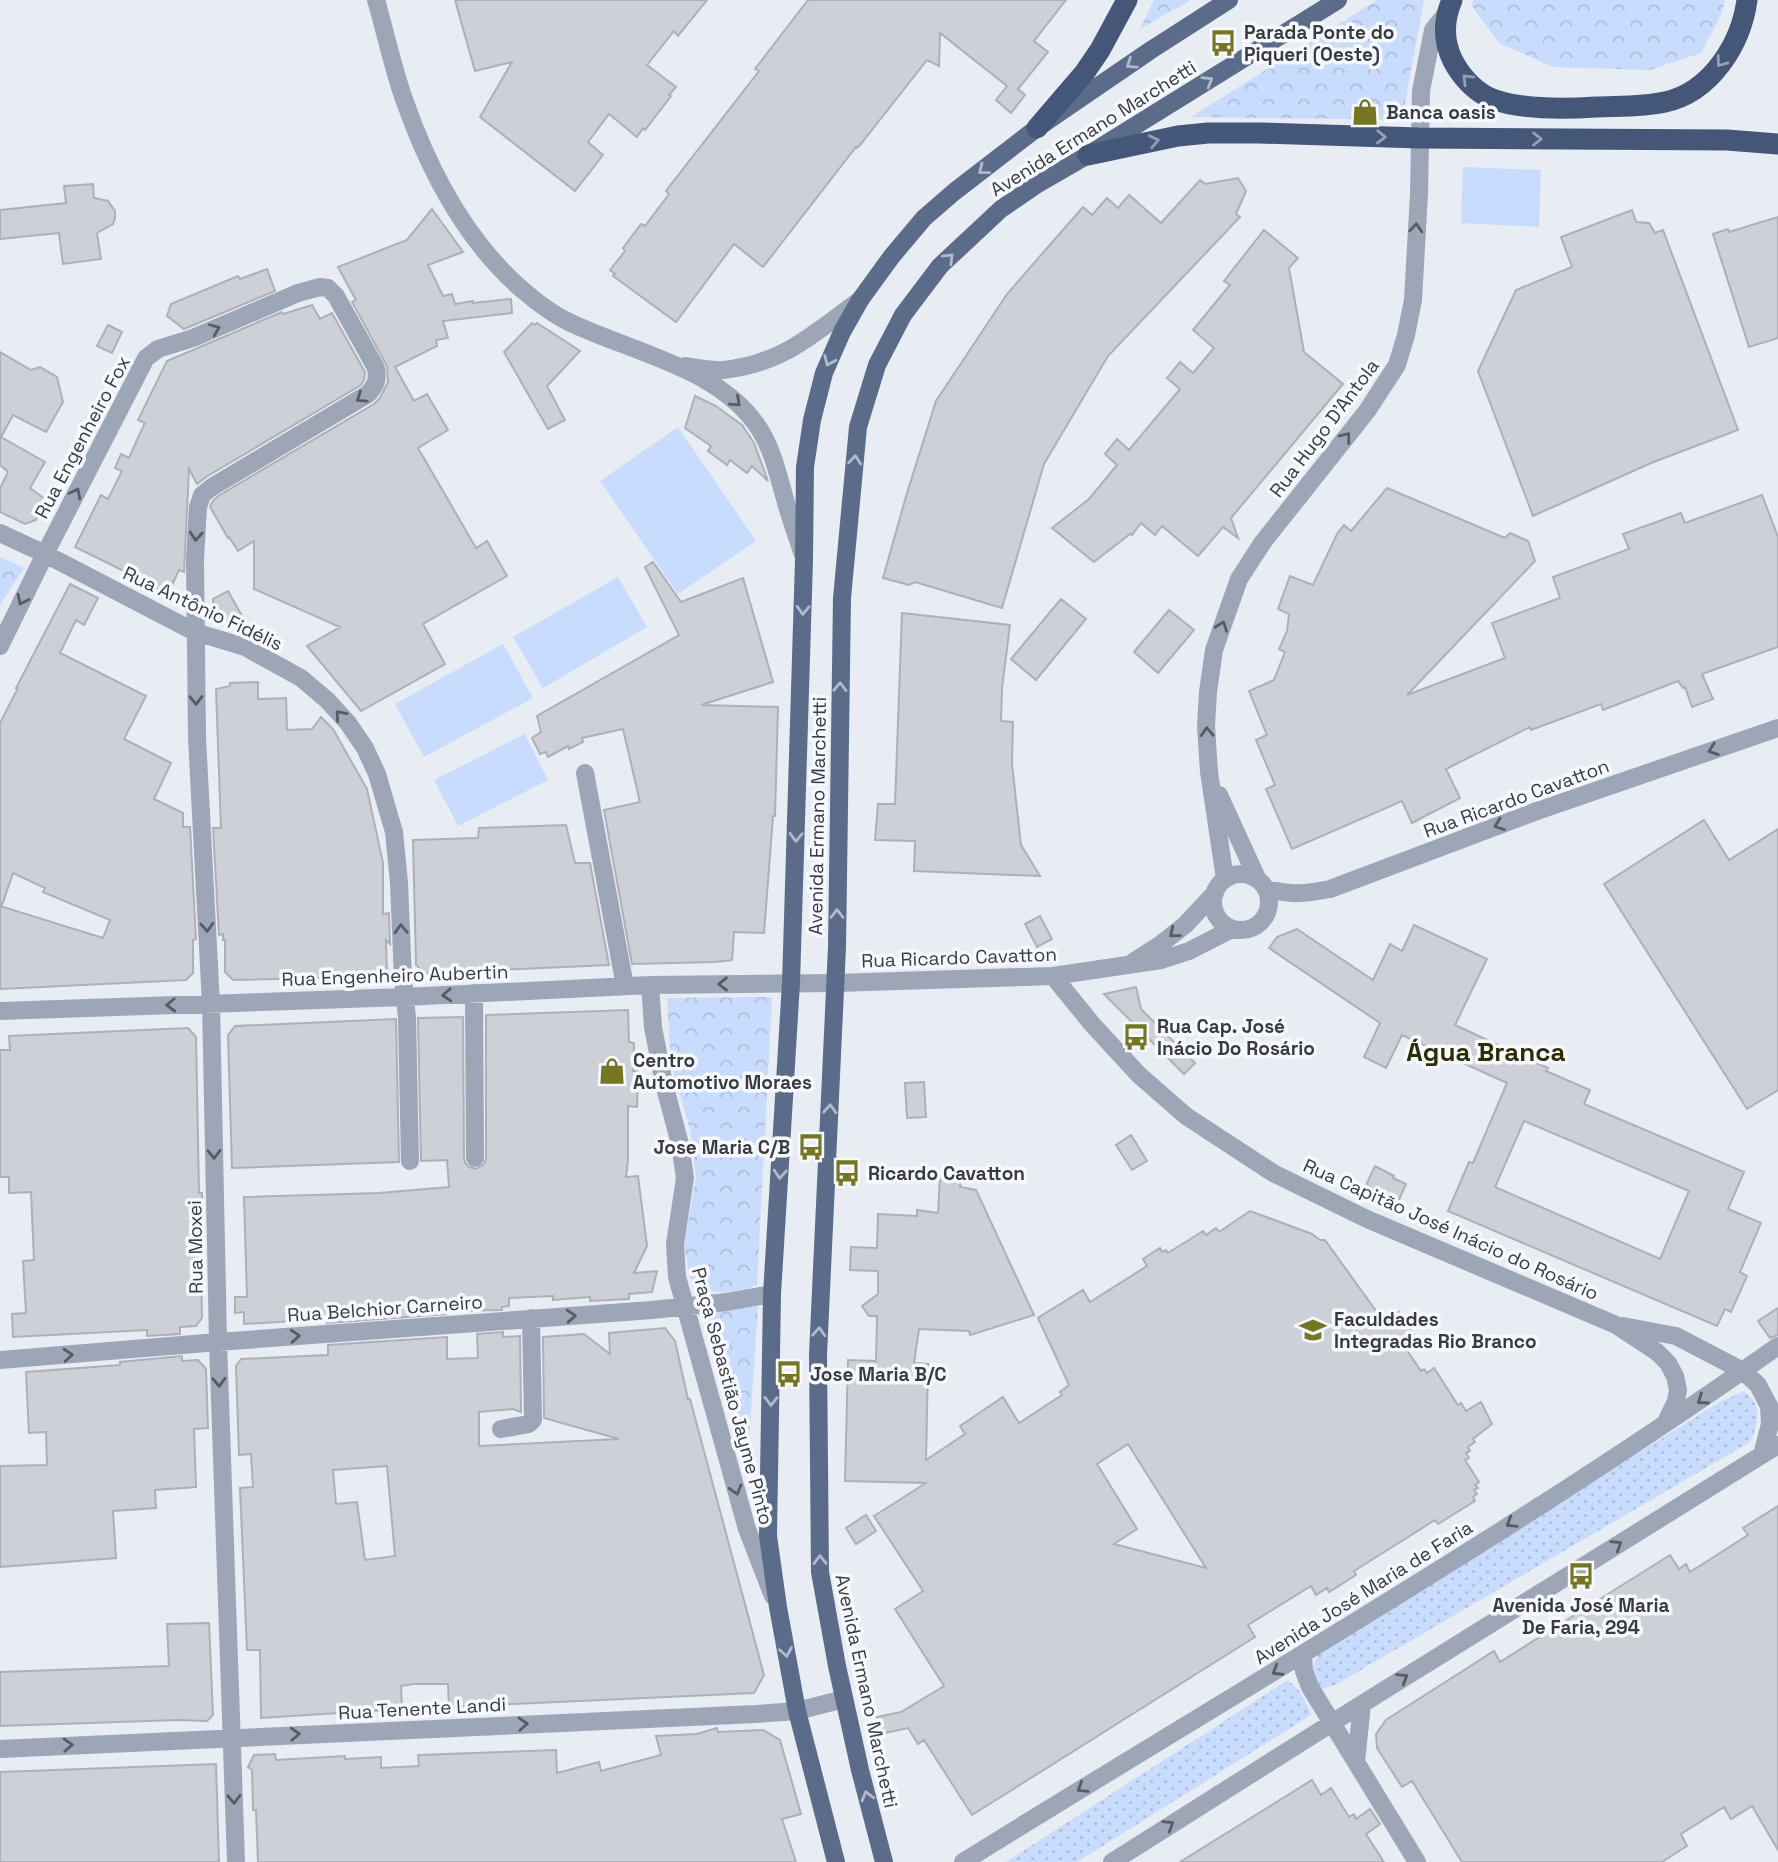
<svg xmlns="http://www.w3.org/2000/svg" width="1778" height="1862" font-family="'Space Grotesk',sans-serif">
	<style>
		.grass { fill: url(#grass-dots) }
		.forest { fill: url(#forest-crowns) }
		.garden { fill: #c8dcfe }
		.building { fill: #cdd1d7; stroke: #adb1b7; stroke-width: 2; fill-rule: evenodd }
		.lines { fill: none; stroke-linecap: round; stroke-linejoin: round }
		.minor { stroke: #9ca6b7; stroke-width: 18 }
		.major { stroke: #5b6c8a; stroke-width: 18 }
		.highway { stroke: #445779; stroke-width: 21 }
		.oneway { stroke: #94a0b5 }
		.oneway2 { stroke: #b0baca }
		.oneway3 { stroke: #575b62 }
		.labels { text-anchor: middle; stroke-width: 7; stroke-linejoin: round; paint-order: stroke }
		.poi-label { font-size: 19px; font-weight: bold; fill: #3a3b3e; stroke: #f6f9ff; text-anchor: start }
		.street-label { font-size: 19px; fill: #3a3b3e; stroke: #f6f9ff }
		.district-label { font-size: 26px; font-weight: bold; fill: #2d2e04; stroke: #f6f9ff }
	</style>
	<defs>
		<pattern id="grass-dots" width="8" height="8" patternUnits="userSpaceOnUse" patternTransform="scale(1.75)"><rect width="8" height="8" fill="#c8dcfe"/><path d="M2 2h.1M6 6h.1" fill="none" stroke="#adbedb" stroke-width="1.8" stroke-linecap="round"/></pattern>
		<pattern id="forest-crowns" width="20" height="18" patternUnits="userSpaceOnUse" patternTransform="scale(1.75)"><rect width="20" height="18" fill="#c8dcfe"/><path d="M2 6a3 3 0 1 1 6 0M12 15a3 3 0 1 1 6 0" fill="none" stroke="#adbedb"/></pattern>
	</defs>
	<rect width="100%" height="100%" fill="#e8ecf3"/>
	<!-- grass -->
	<path class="grass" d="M1744,1391C1747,1394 1751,1397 1753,1400C1761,1413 1756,1430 1750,1442L1335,1685L1320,1690L1312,1670L1318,1653L1720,1402Z
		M1288,1680C1300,1690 1306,1700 1311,1715L1077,1862H1006Z"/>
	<!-- forest -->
	<path class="forest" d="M1154,0H1191L1140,29Z
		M1377,0H1424L1402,120L1191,117Z
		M1473,0H1725L1721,15L1701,53L1650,70L1553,67L1499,43L1472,6Z
		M0,557L24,568L0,605Z
		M772,997L757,1284L739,1293L696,1291L689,1273L684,1244L696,1178L690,1130L671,1064L667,998Z
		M758,1306L748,1457L703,1314Z"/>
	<!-- garden -->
	<path class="garden" d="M1463,167L1541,170L1539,227L1461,223Z
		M678,427L756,541L678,594L600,481Z
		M618,577L647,627L543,688L513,637Z
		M503,644L533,698L424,757L395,704Z
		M525,734L548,780L458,826L434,780Z"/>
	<!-- building -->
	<path class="building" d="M455,0H707L678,36L674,31L647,65L676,87L669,95L671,96L645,130L643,128L637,137L609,114L588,142L603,155L575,191L480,117L512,62L475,71Z
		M808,0H1066L1034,41L1048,52L1018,89L1025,95L1011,113L996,100L1007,86L940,33L939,66L927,60L860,145L857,148L856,147L763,267L734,244L676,322L613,276L615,274L610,270L625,251L623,248L641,224L645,226L669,194L666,191L759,71L755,69Z
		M1238,178L1246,191L1236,214L1240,217L1108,356L1044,464L1002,608L915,582L909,585L883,578L907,493L936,401L1007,294L1083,207L1092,215L1107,198L1118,208L1129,195L1161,223L1200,180L1205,184Z
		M93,184L94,198L108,201L115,211V218L113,224L97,233L101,259L63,264L59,233L0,239V210L66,203L64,186Z
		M432,209L463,252L428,265L443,296L452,294L455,304L473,301V303L511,299L512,313L443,321L448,338L436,340L437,346L395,367L414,401L427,394L448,430L418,448L476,548L487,541L507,576L423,624L445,664L361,711L307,646L340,627L254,589V541L238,551L229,537L228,538L210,507L212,502L218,496L374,404L380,398L388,382L387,366L352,302L356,300L338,267L407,240Z
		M1632,210L1636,222L1649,223L1655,233L1663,230L1738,430L1651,463L1533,516L1478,371L1516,290L1572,267L1561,237Z
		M1778,217V338L1749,347L1713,234L1728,229L1729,232Z
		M1264,230L1298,258L1289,268L1304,352L1343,384L1231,518L1238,538L1223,527L1198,556L1162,526L1155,535L1141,523L1132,535L1130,534L1094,562L1052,528L1089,499L1117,465L1105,454L1117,439L1129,450L1180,389L1167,378L1180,362L1193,373L1214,348L1193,330L1230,285L1224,281Z
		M267,269L275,291L184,329L167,316L171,304L238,276L240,279Z
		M312,305L320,319L332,313L365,372L364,380L361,385L206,477L197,484L189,469L184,572L179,570L168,594L123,573L124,571L75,547L101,495L108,499L122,471L115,468L121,454L129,458L137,440L145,423L138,420L167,361L282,312L283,314Z
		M532,323L535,325L537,323L580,351L547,386L565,420L548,429L504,352Z
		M108,325L122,332L112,353L97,346Z
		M0,352L31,370L40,367L57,377L63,402L46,432L13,415L1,437L45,462L30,488L46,500L36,520L25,524L0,512V488L8,472L0,465Z
		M695,396L716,406L742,425L754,443L768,481L752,466L747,473L730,460L727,465L708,451L711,446L685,428Z
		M1387,488L1505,538L1510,533L1528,541L1535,561L1407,695L1505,658L1492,623L1560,598L1553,577L1629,549L1623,534L1681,513L1685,523L1762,495L1778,537V647L1702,674L1713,699L1692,707L1685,687L1683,688L1678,681L1603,710L1601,704L1531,730L1530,727L1446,769L1460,798L1427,815L1412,823L1402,801L1292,849L1266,789L1275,785L1256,740L1267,735L1249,691L1274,680L1285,652L1279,649L1287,631L1289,614L1278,609L1290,576L1313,585L1337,534L1344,525L1351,531Z
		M653,562L681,602L743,578L773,682L701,705L778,707L775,816H773L764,933L734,932L732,960L715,962L632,964L604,810L640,802L623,729L582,738L583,742L569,749L568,746L548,757L546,752L540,754L532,738L541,732L537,716L679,635L645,567Z
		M70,584L98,598L84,625L76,620L60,653L146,696L124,739L171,763L154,799L183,813V827H190L196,939L193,940V973L186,980L0,989V906L103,938L110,920L43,892L45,888L13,873L2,905L0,904V723L18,688H16Z
		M228,591L251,632L214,614L213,599Z
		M1061,599L1086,619L1036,680L1011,659Z
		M1169,610L1194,630L1158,673L1134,652Z
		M902,613L1010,625L1002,688L1001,721L1013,722L1012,764L1021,845L1040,876L914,871L915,841L875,840L878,804H895Z
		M258,682V699L286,698L287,730L312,729L321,717L333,729L367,789L383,863V914L389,913L390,944L386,940L387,976L233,980L225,972V940H223V934L219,935L213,828H221L216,689L230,686V683Z
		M1704,820L1729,860L1778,829V1090L1747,1109L1604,884Z
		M566,825L575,863H590L609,965L425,973L416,965L413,840L478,838L479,828Z
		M1040,916L1052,939L1037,947L1025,924Z
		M1414,925L1487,959L1455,1025L1548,1068L1546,1071L1590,1090L1584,1104L1744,1172L1728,1209L1761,1223L1740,1272L1747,1276L1731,1312L1725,1309L1717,1326L1448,1211L1469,1162L1473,1163L1507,1083L1402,1035L1386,1068L1364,1057L1380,1023L1269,948L1277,937L1297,929L1373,980L1390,944L1402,951ZM1524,1121L1689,1191L1660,1259L1495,1187Z
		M1136,987L1141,1009L1195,1063L1184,1074L1104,994Z
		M628,1010L629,1042L634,1043L633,1071H638L637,1107L628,1106V1160L626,1177L638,1176L647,1246L634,1273L657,1271L652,1292L629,1294V1299L590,1301V1297L553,1300V1296L509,1298V1306L502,1307V1310L446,1311V1314L327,1323L326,1319L244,1324V1312L235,1313V1297H247L244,1197L379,1193L449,1187L447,1160L421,1161L418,1018L463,1017L464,1158L465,1163L469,1167L476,1169L484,1164L486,1158V1015Z
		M396,1019L399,1162L232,1168L228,1035L235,1026Z
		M188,1028L196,1037L199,1193H202L203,1222L204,1252H202V1270H201L202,1318L196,1326L180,1327V1334L147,1336V1330L13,1337L12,1314L26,1313L23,1261L34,1260L31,1192L9,1193V1177H0V1050H10L9,1036Z
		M924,1082L926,1117L907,1118L905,1083Z
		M1131,1135L1147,1161L1132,1170L1116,1145Z
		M1375,1166L1394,1176L1393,1178L1406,1184L1399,1200L1366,1185Z
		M940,1177L961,1181L960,1187L976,1190L1034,1315L970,1335L969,1331L919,1329L914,1363L928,1364L926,1460L965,1434L960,1426L1003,1397L1019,1423L1062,1395L1060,1392L1069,1385L1038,1318L1083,1290L1090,1302L1147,1266L1143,1259L1160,1248L1162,1252L1166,1250L1168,1253L1203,1231L1206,1235L1216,1228L1219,1232L1250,1211L1312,1234L1320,1240H1325L1384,1322L1399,1312L1416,1338L1404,1346L1421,1371L1424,1369L1427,1373L1434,1368L1458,1405L1461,1403L1466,1411L1481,1402L1492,1424L1473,1439L1475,1442L1468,1447L1470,1451L1466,1453L1469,1458L1465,1460L1479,1482L1475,1485L1478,1488L1474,1490L1477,1494L1473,1497L1475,1501L1438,1524L1435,1520L1354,1571L1356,1575L1329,1592L1327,1588L1316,1595L1311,1586L1248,1625L1255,1637L972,1815L924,1740L918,1744L908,1728L880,1734L877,1717L901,1712L944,1686L895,1609L923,1591L874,1516L926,1483L845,1481L848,1360L876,1361L877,1316H869L862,1306L878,1294V1271L850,1270L851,1247L877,1248L878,1214L917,1216V1210L938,1213ZM1128,1444L1206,1568L1114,1544L1137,1529L1097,1464Z
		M1778,1308V1335L1770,1338L1758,1321Z
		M665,1328L675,1341L688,1399H690L764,1675L754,1693L449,1707L448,1684H414L401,1686L402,1709L261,1718L260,1650H247L240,1488L253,1487L251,1454L239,1455L236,1366L241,1359L328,1355V1345L447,1337V1359L478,1358L477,1334L503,1332V1337L520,1336L521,1412L513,1409L479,1412V1446L619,1439L544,1418L543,1337L584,1334L610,1354L609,1333ZM387,1466L395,1556L365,1560L357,1502L336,1504L333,1470Z
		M182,1356V1361L198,1360L206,1369L208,1428L194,1429L196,1487L155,1490L156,1508L113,1511L116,1558L0,1567V1466L47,1465L46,1432L29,1433L26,1372L120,1365V1362Z
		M1778,1506V1850L1752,1806L1731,1819L1724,1807L1681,1834L1687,1846L1662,1862H1462L1412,1781L1402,1787L1377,1748L1376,1734L1386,1720L1494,1651L1500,1662L1670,1555L1679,1569L1686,1564L1690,1572L1748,1535L1743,1528Z
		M866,1515L876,1531L856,1544L846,1528Z
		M209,1623L213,1715L207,1721L178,1720L0,1726V1672L169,1666L167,1624Z
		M717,1728L718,1732L763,1730L780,1740L801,1814L782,1819L796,1862H258L256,1810H253L252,1770L248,1767L254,1755L275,1754L276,1760L345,1756V1759L381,1757V1768L419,1766L418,1755L556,1750L557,1773L599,1762L601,1771L661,1755L656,1736L697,1734Z
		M216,1764L219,1862H0V1772Z
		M1312,1780L1321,1795L1331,1788L1349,1817L1354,1814L1356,1819L1370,1809L1380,1824L1366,1834L1384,1862H1180Z"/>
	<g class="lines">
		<!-- minor -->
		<path class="minor" d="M376,0C386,34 393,69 405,102C430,173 467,243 525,292C538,303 554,315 569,322C630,352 722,368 760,430C773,451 778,475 785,499C790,518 797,536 803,555
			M685,366C697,368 711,371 723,370C783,364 814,333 860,300
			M0,533L45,554L195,632L245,647L301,678L327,700L348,723L365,748L377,774L394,832L399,883L403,979L407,1018L410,1161
			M0,646L45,554L146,358L158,349L193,338L298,293L320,287L328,288L336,296L376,368C378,380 376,385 368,394L212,487L202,495L198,507L195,559L197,738L211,1004L218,1342L236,1862
			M585,773L625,986
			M1219,795L1257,878
			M1213 902a28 28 0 1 1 56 0a28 28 0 1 1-56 0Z
			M1225,879L1209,772L1206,726L1208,692L1214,650L1239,579L1263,542L1367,411L1397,365L1406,335L1413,300L1419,194L1421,91L1433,30L1446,14
			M1266,889C1293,895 1303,894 1330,889L1537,811L1778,728
			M1133,962L1161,944L1185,925L1215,893
			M1053,976L1092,1024L1139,1075L1186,1116L1273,1173L1367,1219L1616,1325L1657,1352L1668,1363L1675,1376L1678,1390L1676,1401L1666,1422
			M650,985L653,1027L664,1084L680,1144L685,1178L675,1244L677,1277L747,1529L773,1596
			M474,993L475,1158
			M0,1011L405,997L650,985L836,983L1053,976L1161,960L1189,951L1232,929
			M1623,1326L1676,1336L1743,1371L1758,1385L1769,1406L1770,1424L1762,1455
			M0,1360L218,1342L652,1310L727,1302L772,1294
			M501,1429L529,1424L533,1420L531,1318
			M1303,1655L1304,1671L1310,1687L1417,1862
			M0,1749L756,1714L797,1711L844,1699
			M1356,1762L1362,1704
			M963,1862C1236,1692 1515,1532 1778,1346
			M1112,1862L1362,1704L1778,1445"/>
		<!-- major -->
		<path class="major" d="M836,1862L797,1711L778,1607L768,1536L772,1294L791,983L804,560L805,467L812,420L824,373L842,332L860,300L892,256L924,218L954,192L1037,128L1151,50L1229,0
			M884,1862L860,1770L837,1666L820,1572L818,1355L837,947L842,598L858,427L877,365L903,315L940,266L1001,209L1036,185L1088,155L1338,0"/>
		<!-- highway -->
		<path class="highway" d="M1452,0C1443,21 1443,41 1453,61C1462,78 1477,94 1495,100C1525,110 1565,109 1596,107C1619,106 1643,107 1665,102C1711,92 1741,44 1747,0
			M1037,128L1085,72L1100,50L1127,0
			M1088,155L1178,136L1208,133H1260L1419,138L1727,140L1778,144"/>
	</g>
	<!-- one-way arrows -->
	<defs><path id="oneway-chevron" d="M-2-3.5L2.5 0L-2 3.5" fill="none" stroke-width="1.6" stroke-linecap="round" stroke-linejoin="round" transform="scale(1.75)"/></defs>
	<g class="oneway">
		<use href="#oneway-chevron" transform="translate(1721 62) rotate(127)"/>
		<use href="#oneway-chevron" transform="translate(1467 79) rotate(-135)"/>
		<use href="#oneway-chevron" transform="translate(1381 137) rotate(2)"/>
		<use href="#oneway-chevron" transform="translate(1537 139)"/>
		<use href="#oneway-chevron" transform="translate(1154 141) rotate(-12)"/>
	</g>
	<g class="oneway2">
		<use href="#oneway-chevron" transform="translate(1131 64) rotate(146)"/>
		<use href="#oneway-chevron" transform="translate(1208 81) rotate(-31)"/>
		<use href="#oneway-chevron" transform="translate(983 170) rotate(142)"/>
		<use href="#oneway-chevron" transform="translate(949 258) rotate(-45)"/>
		<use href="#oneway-chevron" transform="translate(829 361) rotate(114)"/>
		<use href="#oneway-chevron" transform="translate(855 460) rotate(-84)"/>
		<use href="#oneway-chevron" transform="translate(803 610) rotate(92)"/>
		<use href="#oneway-chevron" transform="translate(840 687) rotate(-89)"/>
		<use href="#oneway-chevron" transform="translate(796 837) rotate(92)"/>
		<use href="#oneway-chevron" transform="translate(837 914) rotate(-90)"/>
		<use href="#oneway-chevron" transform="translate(830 1109) rotate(-87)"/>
		<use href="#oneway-chevron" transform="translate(780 1174) rotate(94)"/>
		<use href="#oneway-chevron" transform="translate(819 1332) rotate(-87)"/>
		<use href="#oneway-chevron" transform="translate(771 1401) rotate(91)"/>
		<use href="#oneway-chevron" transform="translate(820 1560) rotate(-91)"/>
		<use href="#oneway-chevron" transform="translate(786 1652) rotate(80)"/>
		<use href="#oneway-chevron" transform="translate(867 1796) rotate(-105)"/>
	</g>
	<g class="oneway3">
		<use href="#oneway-chevron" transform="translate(1416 228) rotate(-86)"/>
		<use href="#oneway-chevron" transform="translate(215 329) rotate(-23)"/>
		<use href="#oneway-chevron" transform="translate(361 398) rotate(146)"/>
		<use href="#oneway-chevron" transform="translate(736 402) rotate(42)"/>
		<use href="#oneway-chevron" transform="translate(1346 437) rotate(-52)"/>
		<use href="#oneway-chevron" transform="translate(76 493) rotate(-62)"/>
		<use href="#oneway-chevron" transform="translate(196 536) rotate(94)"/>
		<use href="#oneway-chevron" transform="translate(22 600) rotate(116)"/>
		<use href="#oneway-chevron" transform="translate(1222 626) rotate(-70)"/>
		<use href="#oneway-chevron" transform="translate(196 700) rotate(89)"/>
		<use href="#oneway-chevron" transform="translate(340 715) rotate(-131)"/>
		<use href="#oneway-chevron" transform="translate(1207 732) rotate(-92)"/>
		<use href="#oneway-chevron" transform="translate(1713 750) rotate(161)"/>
		<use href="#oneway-chevron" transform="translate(1499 825) rotate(160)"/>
		<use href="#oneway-chevron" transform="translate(207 927) rotate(87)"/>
		<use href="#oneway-chevron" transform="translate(401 929) rotate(-92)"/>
		<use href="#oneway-chevron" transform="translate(1174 933) rotate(141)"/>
		<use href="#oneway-chevron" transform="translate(723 984) rotate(179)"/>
		<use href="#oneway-chevron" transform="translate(447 995) rotate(177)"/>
		<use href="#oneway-chevron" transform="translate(171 1005) rotate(178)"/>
		<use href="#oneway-chevron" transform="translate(214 1154) rotate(89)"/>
		<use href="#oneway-chevron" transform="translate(571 1316) rotate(-4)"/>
		<use href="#oneway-chevron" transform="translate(295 1336) rotate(-4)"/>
		<use href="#oneway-chevron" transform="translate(68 1355) rotate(-5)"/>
		<use href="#oneway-chevron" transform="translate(219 1382) rotate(88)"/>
		<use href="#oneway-chevron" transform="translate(1702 1400) rotate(145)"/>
		<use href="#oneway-chevron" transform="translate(736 1490) rotate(74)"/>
		<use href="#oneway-chevron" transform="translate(1511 1523) rotate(148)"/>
		<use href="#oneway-chevron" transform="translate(1617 1545) rotate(-32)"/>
		<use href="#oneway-chevron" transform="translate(1277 1671) rotate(149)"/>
		<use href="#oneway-chevron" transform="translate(1403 1678) rotate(-32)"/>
		<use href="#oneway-chevron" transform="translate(523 1724) rotate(-3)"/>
		<use href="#oneway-chevron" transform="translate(295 1734) rotate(-3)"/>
		<use href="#oneway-chevron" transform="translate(68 1745) rotate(-3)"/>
		<use href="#oneway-chevron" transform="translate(1082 1788) rotate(148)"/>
		<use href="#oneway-chevron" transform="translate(234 1799) rotate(88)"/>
		<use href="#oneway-chevron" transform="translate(1169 1825) rotate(-32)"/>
	</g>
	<!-- icons -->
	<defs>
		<symbol id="bus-bare" viewBox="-9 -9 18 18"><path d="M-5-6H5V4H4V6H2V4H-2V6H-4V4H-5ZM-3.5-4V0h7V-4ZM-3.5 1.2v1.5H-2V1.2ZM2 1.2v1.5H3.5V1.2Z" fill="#74771f" stroke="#f6f9ff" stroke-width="2.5" paint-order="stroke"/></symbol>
		<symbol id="shop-bare" viewBox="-9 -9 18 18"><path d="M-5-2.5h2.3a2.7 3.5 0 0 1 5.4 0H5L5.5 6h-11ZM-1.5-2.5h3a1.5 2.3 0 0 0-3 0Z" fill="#74771f" stroke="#f6f9ff" stroke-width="2.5" paint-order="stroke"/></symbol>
		<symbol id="university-bare" viewBox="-9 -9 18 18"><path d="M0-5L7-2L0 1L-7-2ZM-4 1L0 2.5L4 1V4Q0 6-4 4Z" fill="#74771f" stroke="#f6f9ff" stroke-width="2.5" paint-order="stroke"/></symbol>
	</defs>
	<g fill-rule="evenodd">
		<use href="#bus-bare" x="1204" y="24" width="38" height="38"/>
		<use href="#shop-bare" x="1346" y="93" width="38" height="38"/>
		<use href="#bus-bare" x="1117" y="1018" width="38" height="38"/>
		<use href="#shop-bare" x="593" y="1052" width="38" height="38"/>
		<use href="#bus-bare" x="792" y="1128" width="38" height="38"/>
		<use href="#bus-bare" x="828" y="1154" width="38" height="38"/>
		<use href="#university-bare" x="1294" y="1311" width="38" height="38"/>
		<use href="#bus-bare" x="770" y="1355" width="38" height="38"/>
		<use href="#bus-bare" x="1562" y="1557" width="38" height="38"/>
	</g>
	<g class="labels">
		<!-- poi labels -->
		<g class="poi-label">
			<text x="1244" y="39">Parada Ponte do<tspan x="1244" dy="22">Piqueri (Oeste)</tspan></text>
			<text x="1386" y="119">Banca oasis</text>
			<text x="1157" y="1033">Rua Cap. José<tspan x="1157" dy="22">Inácio Do Rosário</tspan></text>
			<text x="633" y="1067">Centro<tspan x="633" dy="22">Automotivo Moraes</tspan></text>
			<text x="790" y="1154" text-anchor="end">Jose Maria C/B</text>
			<text x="868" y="1180">Ricardo Cavatton</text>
			<text x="1334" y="1326">Faculdades<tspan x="1334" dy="22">Integradas Rio Branco</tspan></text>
			<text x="810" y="1381">Jose Maria B/C</text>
			<text x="1581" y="1612" text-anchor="middle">Avenida José Maria<tspan x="1581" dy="22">De Faria, 294</tspan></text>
		</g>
		<!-- street labels -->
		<g class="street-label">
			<text transform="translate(1093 128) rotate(-32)" y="7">Avenida Ermano Marchetti</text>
			<text transform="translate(1324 428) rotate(-53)" y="7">Rua Hugo D'Antola</text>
			<text transform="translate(82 437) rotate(-62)" y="7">Rua Engenheiro Fox</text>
			<text transform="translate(203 608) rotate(25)" y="7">Rua Antônio Fidélis</text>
			<text transform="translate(1516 798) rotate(-20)" y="7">Rua Ricardo Cavatton</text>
			<text transform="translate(817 816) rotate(-89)" y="7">Avenida Ermano Marchetti</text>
			<text transform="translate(959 957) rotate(-2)" y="7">Rua Ricardo Cavatton</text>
			<text transform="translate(395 975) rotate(-2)" y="7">Rua Engenheiro Aubertin</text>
			<text transform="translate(1451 1229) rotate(24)" y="7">Rua Capitão José Inácio do Rosário</text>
			<text transform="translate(195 1247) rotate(-91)" y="7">Rua Moxei</text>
			<text transform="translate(385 1308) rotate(-4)" y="7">Rua Belchior Carneiro</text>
			<text transform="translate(733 1396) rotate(75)" y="7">Praça Sebastião Jayme Pinto</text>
			<text transform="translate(1363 1592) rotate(-32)" y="7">Avenida José Maria de Faria</text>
			<text transform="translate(867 1691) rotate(78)" y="7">Avenida Ermano Marchetti</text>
			<text transform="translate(422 1708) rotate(-3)" y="7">Rua Tenente Landi</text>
		</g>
		<!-- district labels -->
		<g class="district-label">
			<text x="1486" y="1061">Água Branca</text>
		</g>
	</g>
</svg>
